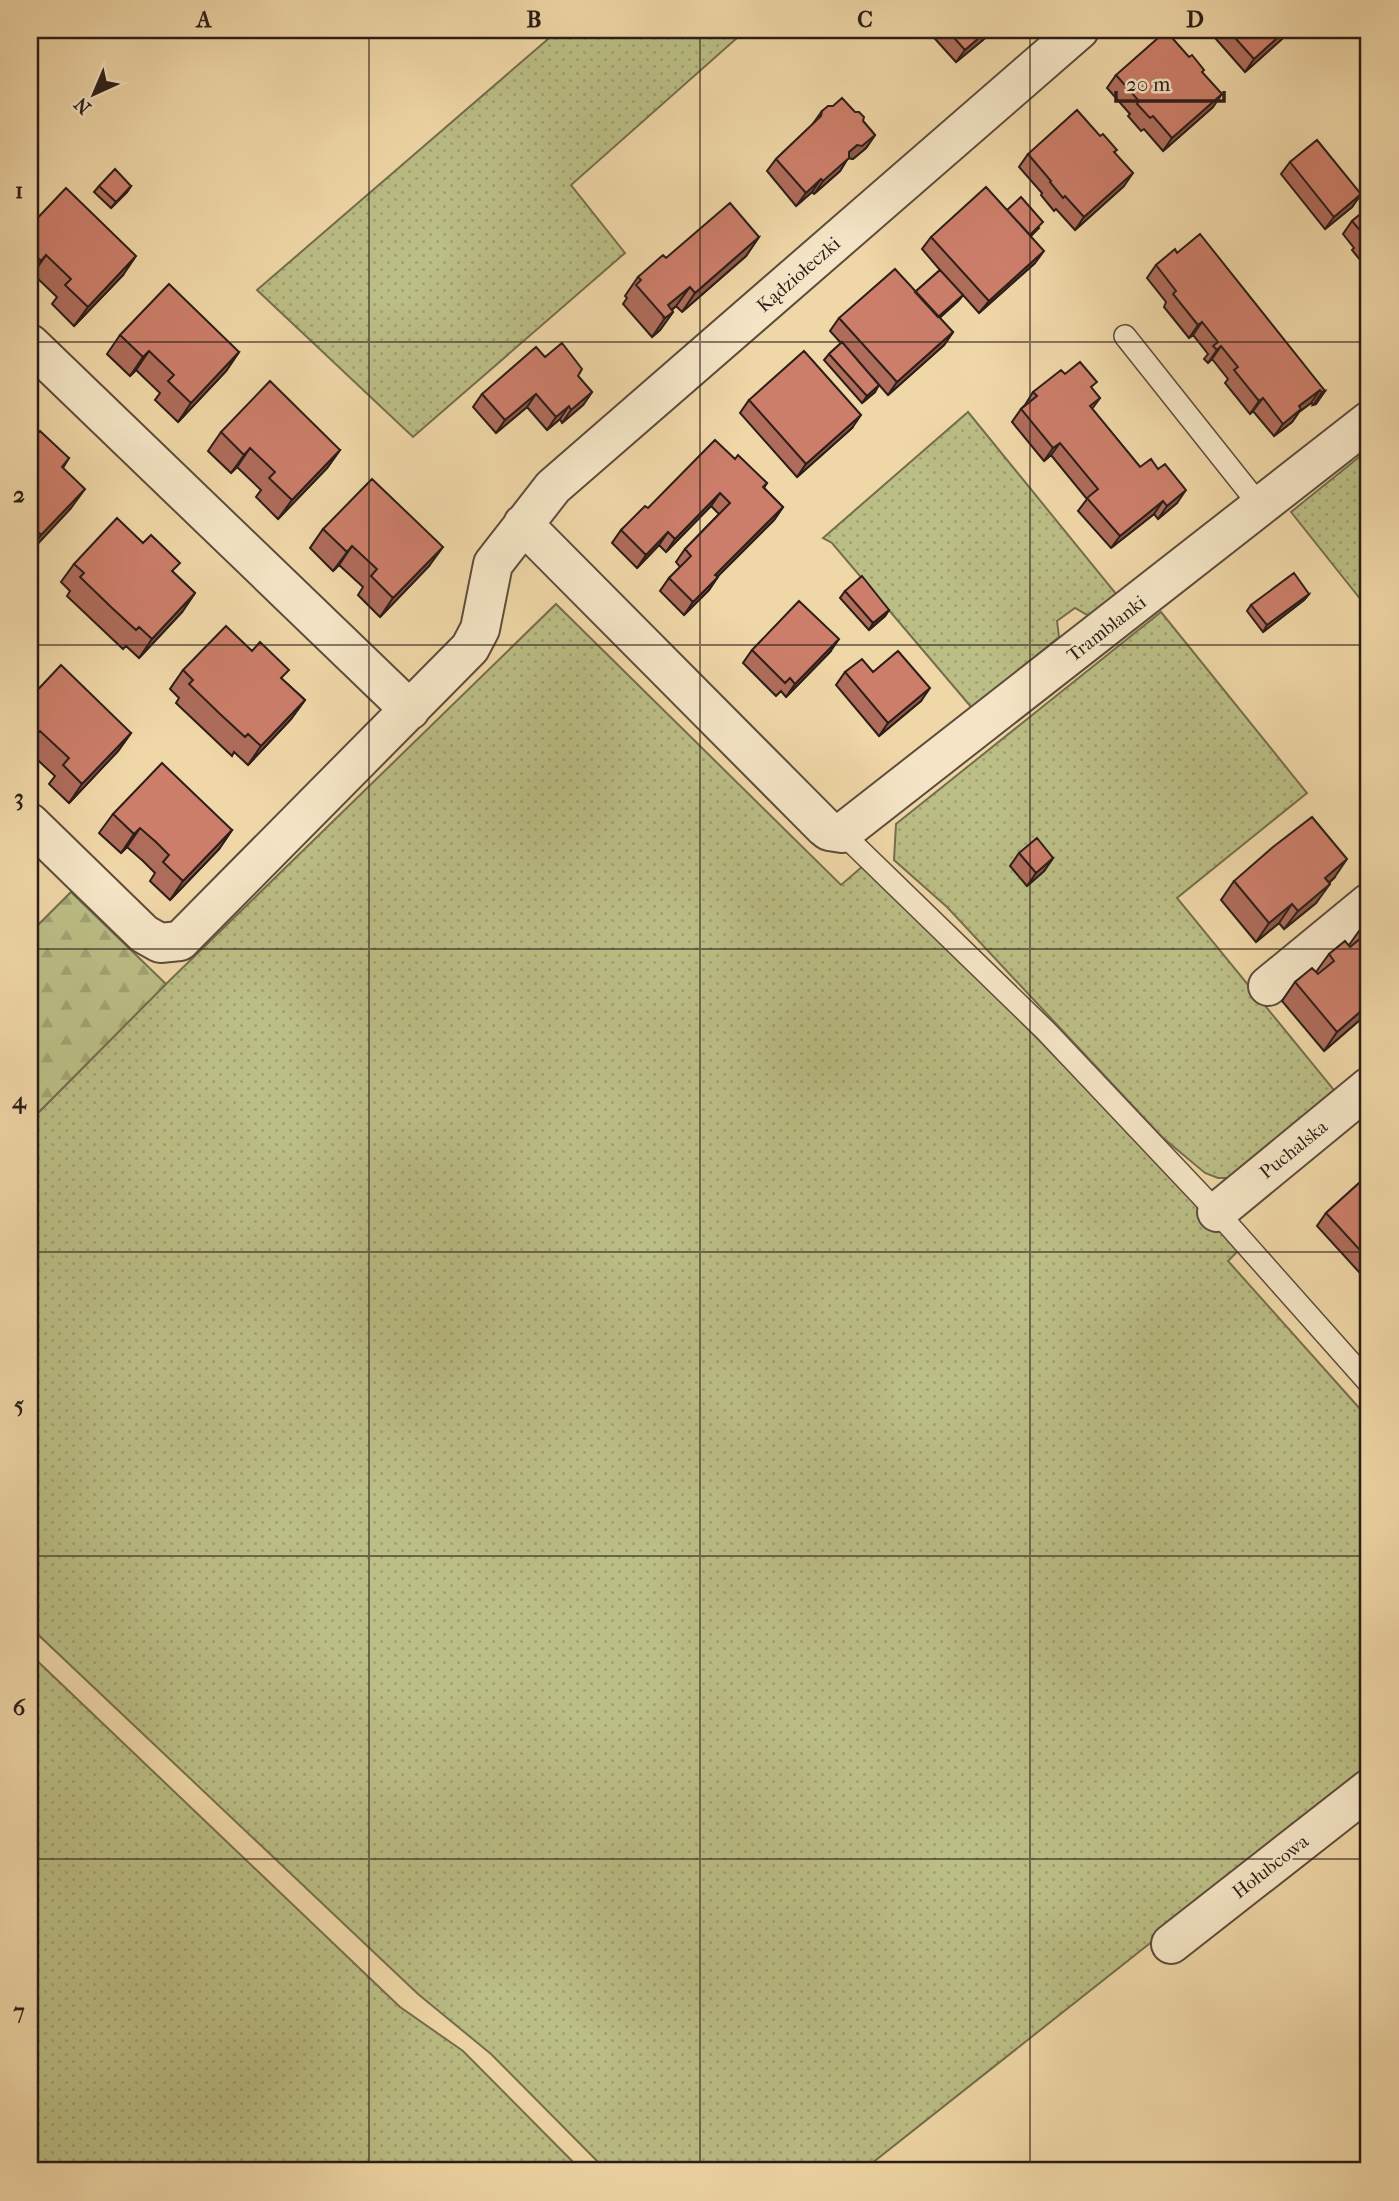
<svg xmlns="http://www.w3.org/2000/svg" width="1399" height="2201" font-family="'IM FELL French Canon',serif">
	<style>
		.green { fill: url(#green-dots); stroke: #746e4e; stroke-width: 2 }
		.forest { fill: url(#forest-firs); stroke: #746e4e; stroke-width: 2 }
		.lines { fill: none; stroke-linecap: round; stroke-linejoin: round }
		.lane-casing { stroke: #5d4c3c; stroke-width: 24 }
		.street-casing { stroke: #5d4c3c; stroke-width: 42 }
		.lane { stroke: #f5e5c6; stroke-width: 21 }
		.street { stroke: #f5e5c6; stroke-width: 38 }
		.wall { fill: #af6c5b; stroke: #2c1e18; stroke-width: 2 }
		.shaded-wall { fill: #8f584a; stroke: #2c1e18; stroke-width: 2 }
		.building { fill: #cc7e6a; stroke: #2c1e18; stroke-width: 2 }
		.grid { fill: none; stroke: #2c1e18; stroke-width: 2; stroke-opacity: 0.55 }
		.labels { text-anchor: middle; stroke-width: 5; stroke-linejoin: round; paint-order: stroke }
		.street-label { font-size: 19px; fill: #2c1e18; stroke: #f5e5c6 }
		.neatline { fill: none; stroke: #2c1e18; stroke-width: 2.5 }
		.grid-label { font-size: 23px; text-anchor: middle; font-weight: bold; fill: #2c1e18 }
	</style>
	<defs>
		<pattern id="green-dots" width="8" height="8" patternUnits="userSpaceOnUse" patternTransform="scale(1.75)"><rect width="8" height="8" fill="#bbbe85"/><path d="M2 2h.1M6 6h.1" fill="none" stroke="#a1a372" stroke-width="1.8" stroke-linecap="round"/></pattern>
		<pattern id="forest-firs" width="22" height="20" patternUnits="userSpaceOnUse" patternTransform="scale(1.75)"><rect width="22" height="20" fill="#bbbe85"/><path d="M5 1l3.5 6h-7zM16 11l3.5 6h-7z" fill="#a1a372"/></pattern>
	</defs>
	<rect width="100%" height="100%" fill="#f0d7a7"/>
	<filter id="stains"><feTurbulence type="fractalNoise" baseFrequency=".00286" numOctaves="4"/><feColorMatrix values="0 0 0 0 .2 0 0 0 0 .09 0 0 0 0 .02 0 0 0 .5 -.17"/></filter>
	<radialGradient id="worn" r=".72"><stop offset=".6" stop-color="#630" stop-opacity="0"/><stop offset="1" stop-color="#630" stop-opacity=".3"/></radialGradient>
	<!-- green -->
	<path class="green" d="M553,30H746L571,185L625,253L413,437L257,290L555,33Z
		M968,412L1117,595L1089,616L1075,608L1057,621L1059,637L972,708L832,543L823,538Z
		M1369,449V610L1291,512Z
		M556,604L841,885L864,865L1033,1034L1241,1248L1228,1261L1369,1419V1770L862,2171H607L491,2054L418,1994L30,1627V1121L166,984Z
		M1161,612L1307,793L1177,898L1334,1090L1228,1178H1218L1205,1173L1162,1137L947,907L894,860L896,824Z
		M30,1654L400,2007L463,2051L582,2171H30Z"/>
	<!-- forest -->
	<path class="forest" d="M71,892L166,984L30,1121V933Z"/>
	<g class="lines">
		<defs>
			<path id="lane" d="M1125,336L1261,507
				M842,833L1046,1031L1217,1212L1369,1383"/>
			<path id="street" d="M30,344L410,710
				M523,524L824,827L829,831L842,833L1369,421
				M30,823L144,934L160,943L180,941L470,648L480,629L493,564L553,487L1079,30
				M1268,986L1369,903
				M1217,1212L1369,1087
				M1171,1944L1369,1789"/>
		</defs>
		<!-- lane casing -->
		<use href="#lane" class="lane-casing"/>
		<!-- street casing -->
		<use href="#street" class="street-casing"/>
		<!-- lane -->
		<use href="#lane" class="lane"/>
		<!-- street -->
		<use href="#street" class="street"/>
	</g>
	<!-- wall -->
	<path class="wall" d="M927,30H995L956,62Z
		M1208,30H1292L1245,72Z
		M1202,72L1213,107L1163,151L1144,129L1141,131L1128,116L1130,114L1107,88L1116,75Z
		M822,111L863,121L875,135L866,148L853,159L848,158L840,171L814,194L812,192L796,206L767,171L776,159L812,125Z
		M1115,153L1124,186L1075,230L1056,209L1054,211L1041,195L1042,193L1019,167L1028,154Z
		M1290,162L1361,194L1352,207L1325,229L1281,174Z
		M99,186H131L127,192L111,208L94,192Z
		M1369,207V271L1352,250L1354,248L1343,234L1352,221Z
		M1007,210L1039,228L1031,236L1035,263L979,313L963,295L958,301L939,318L953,332L944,345L888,395L873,378L875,392L862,403L824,360L829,354L841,343L830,331L839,318L915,292L940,270L922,249L931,237Z
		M30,226L123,275L74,326L52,304L57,297L33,274L30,277Z
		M759,237L746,256L682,312L676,306L672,310L673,312L660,330L652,337L623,304L627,298L625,296L638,277L666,258Z
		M1177,253L1325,391L1316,404L1313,405L1311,403L1299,412L1292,422L1274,436L1253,411L1250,414L1225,383L1228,379L1212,359L1208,363L1204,359L1208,354L1193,335L1189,338L1164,307L1166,302L1147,278L1156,265Z
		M120,335L239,352L226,371L178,422L155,400L160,393L136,370L130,376L107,354Z
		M545,357L578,376L592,392L583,405L562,423L560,419L547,430L527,407L496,433L473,407L482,394Z
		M1065,374L1092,389L1100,398L1092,409L1140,467L1177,503L1158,519L1154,514L1111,548L1078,511L1087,499L1051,455L1044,461L1012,422L1021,409L1025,405L1033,392Z
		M749,400L852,428L797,477L740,413Z
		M221,432L340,450L327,468L278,519L256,497L261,490L237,467L231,473L208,451Z
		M30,437L69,458L63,468L71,508L30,552Z
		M735,459L767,483L764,488L783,507L774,520L717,577L709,590L684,615L660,591L669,578L680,567L676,562L685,549L719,514L711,506L666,552L659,545L637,568L612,543L621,530L648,508Z
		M323,529L429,566L380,617L358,595L363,587L339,565L333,571L310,548Z
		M74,564L173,572L195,593L182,612L139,658L126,646L123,649L67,596L70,591L61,582Z
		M845,591L889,610L885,616L869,630L840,598Z
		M1309,594L1304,600L1263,632L1247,611L1251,605Z
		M752,650L830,652L786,697L781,691L776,696L743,663Z
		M183,670L282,679L305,700L291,719L248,765L234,752L232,756L176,703L179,698L170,689Z
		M845,672H873L921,701L879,736L836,685Z
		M30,698L131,733L118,751L69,803L49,784L55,776L30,753Z
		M1369,790V809L1362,800Z
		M113,814L232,830L219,849L170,900L150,881L155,873L143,861L127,847L121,853L99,833Z
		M1019,853L1053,858L1044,871L1027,886L1010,866Z
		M1334,878L1329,883L1316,903L1284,929L1279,923L1256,942L1221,900L1234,881Z
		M1369,921V1012L1324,1051L1282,1001L1295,982L1316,972L1329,954L1349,945L1362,927Z
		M1369,1174V1283L1317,1226L1326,1213Z"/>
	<!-- shaded-wall -->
	<path class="shaded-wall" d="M988,30H995L956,62L965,50Z
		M1286,30H1292L1245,72L1254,59Z
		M1222,94L1213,107L1163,151L1172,138Z
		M875,135L866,148L853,159L848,158L840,171L814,194L823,181L849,152L857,145Z
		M1133,173L1124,186L1075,230L1084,217Z
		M821,179L812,192L796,206L806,193Z
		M131,186L127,192L111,208L116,202Z
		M1361,194L1352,207L1325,229L1334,217Z
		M759,237L746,256L682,312L695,293Z
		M1044,251L1035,263L979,313L989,301Z
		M46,255L33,274L30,277L41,261Z
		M136,256L123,275L74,326L88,307Z
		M690,287L676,306L664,316L668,305Z
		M963,295L958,301L933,324L938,317Z
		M673,312L660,330L652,337L665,318Z
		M1202,322L1193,335L1189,338L1198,325Z
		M953,332L944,345L888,395L897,382Z
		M1221,346L1212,359L1208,363L1217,350Z
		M149,351L136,370L130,376L143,357Z
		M239,352L226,371L178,422L191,403Z
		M879,385L875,392L862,403L867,396Z
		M1320,390L1311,403L1299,412L1292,422L1274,436L1283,424L1299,406Z
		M1325,391L1316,404L1313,405L1322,392Z
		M592,392L583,405L562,423L571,410Z
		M536,394L527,407L496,433L505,420Z
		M1263,398L1253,411L1250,414L1259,401Z
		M569,406L560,419L547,430L556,417Z
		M861,415L852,428L797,477L806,464Z
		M1060,443L1051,455L1044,461L1053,448Z
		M250,448L237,467L231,473L244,455Z
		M340,450L327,468L278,519L292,500Z
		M85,489L71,508L30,552L41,535Z
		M1186,490L1177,503L1158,519L1167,506Z
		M720,493L711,506L666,552L675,539Z
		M1163,501L1154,514L1111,548L1120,536Z
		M783,507L774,520L706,588L715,575Z
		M668,532L659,545L637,568L646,555Z
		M352,546L339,565L333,571L347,552Z
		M443,547L429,566L380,617L393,598Z
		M718,577L709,590L684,615L693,602Z
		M195,593L182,612L139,658L152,639Z
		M1309,594L1304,600L1263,632L1267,625Z
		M889,610L885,616L869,630L873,623Z
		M839,639L830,652L786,697L795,684Z
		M930,688L921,701L879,736L888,723Z
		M305,700L291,719L248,765L261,746Z
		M131,733L118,751L69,803L82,784Z
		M140,828L127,847L121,853L134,834Z
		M232,830L219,849L170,900L183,881Z
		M1053,858L1044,871L1027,886L1036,873Z
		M1347,859L1334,878L1311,897L1325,878Z
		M1330,884L1316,903L1284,929L1298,911Z
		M1292,904L1279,923L1256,942L1269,923Z
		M1369,1004V1012L1324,1051L1337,1032Z"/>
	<!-- building -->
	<path class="building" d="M947,30H988L965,50Z
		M1228,30H1286L1254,59Z
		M1166,31L1189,57L1192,55L1204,70L1202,72L1222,94L1172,138L1153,116L1150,118L1137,104L1139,101L1116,75Z
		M842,98L855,112H859L864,117L863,121L875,135L862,146L857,145L849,152V158L823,181L821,179L806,193L776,159L821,116L822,111L828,106H833Z
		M1077,110L1100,136L1103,134L1117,150L1114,152L1133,173L1084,217L1065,196L1063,198L1050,182L1051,181L1028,154Z
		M1317,140L1361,194L1334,217L1290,162Z
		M30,153L35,158L30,163Z
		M115,169L131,186L116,202L99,186Z
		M986,187L1044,251L989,301L931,237Z
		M66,188L136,256L88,307L65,285L71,279L46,255L41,261L30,250V226Z
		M1021,197L1043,222L1030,235L1007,210Z
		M730,203L759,237L695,293L690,287L668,305L673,312L665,318L636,285L641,280L638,277L663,255L666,258Z
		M1369,207V247L1361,237L1364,235L1352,221Z
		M1200,234L1325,391L1322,392L1320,390L1299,406L1301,409L1283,424L1263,398L1259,401L1234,370L1238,367L1221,346L1217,350L1213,346L1218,342L1202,322L1198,325L1173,294L1176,291L1156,265L1175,249L1177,253Z
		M895,269L953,332L897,382L839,318Z
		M940,270L963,295L938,317L915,292Z
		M169,284L239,352L191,403L168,381L174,375L149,351L143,357L120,335Z
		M842,342L879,385L867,396L829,354Z
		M562,343L582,369L578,376L592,392L571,410L569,406L556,417L536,394L505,420L482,394L536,347L545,357Z
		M804,351L861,415L806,464L749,400Z
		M1080,362L1097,382L1091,387L1100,398L1090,406L1140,467L1151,459L1158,469L1165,464L1186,490L1167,506L1163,501L1120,536L1087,498L1098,489L1060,443L1053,448L1021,409L1037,396L1033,392L1061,370L1065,374Z
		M270,381L340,450L292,500L269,478L275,472L250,448L244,455L221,432Z
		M40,431L69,458L62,467L85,489L41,535L30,524V437L32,439Z
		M715,440L735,459L738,455L767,483L763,487L783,507L715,575L718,577L693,602L669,578L691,556L685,549L730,503L720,493L675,539L668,532L646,555L621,530L645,506L648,508Z
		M372,479L443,547L393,598L371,576L377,569L352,546L347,552L323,529Z
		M117,518L143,543L151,535L180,563L172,571L195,593L152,639L139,627L136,630L111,607L80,577L84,573L74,564Z
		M1294,573L1309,594L1267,625L1251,605Z
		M862,576L889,610L873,623L845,591Z
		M799,601L839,639L795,684L790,678L785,683L752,650Z
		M226,626L252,651L260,642L289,670L281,678L305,700L261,746L248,734L245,737L219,713L189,684L193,680L183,670Z
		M898,651L930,688L888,723L845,672L862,659L873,672Z
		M61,665L131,733L82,784L63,765L69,758L40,731L33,737L30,734V698Z
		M162,763L232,830L183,881L163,862L169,855L156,842L140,828L134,834L113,814Z
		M1312,817L1347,859L1325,878L1330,884L1298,911L1292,904L1269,923L1234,881L1273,847Z
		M1037,838L1053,858L1036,873L1019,853Z
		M1369,921V1004L1337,1032L1295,982L1312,968L1318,974L1334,961L1329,954L1345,941L1350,947L1367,933L1362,927Z
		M1369,1174V1260L1326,1213Z"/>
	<!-- grid -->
	<path class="grid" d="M369,30V2171M700,30V2171M1030,30V2171M30,342H1369M30,645H1369M30,949H1369M30,1252H1369M30,1556H1369M30,1859H1369"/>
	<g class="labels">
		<!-- street labels -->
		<g class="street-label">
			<text transform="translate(798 274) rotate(-41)" y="7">Kądziołeczki</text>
			<text transform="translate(1106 628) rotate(-38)" y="7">Tramblanki</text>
			<text transform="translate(1293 1149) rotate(-39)" y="7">Puchalska</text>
			<text transform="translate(1270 1866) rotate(-38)" y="7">Hołubcowa</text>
		</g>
	</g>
	<!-- margin -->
	<rect width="1399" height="2201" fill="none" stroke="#f0d7a7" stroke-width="77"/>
	<!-- north arrow -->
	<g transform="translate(94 94) rotate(224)" stroke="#f5e5c6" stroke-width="5" paint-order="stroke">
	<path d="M0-5L12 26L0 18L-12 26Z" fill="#2c1e18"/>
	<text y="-10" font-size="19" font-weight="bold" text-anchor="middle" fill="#2c1e18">N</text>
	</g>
	<!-- scale -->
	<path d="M1116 91v10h108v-10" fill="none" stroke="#2c1e18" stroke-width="3.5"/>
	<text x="1126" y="91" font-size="21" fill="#2c1e18" stroke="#f5e5c6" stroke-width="5" paint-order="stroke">20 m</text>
	<rect x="38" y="38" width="1322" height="2124" class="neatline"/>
	<g class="grid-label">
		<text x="204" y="27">A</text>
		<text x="534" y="27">B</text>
		<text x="865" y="27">C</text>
		<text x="1195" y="27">D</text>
		<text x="19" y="198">1</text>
		<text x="19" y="502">2</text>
		<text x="19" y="805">3</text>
		<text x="19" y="1108">4</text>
		<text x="19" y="1412">5</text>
		<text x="19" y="1715">6</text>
		<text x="19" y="2019">7</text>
	</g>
	<rect width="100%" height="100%" filter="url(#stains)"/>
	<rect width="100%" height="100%" fill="url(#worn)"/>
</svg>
